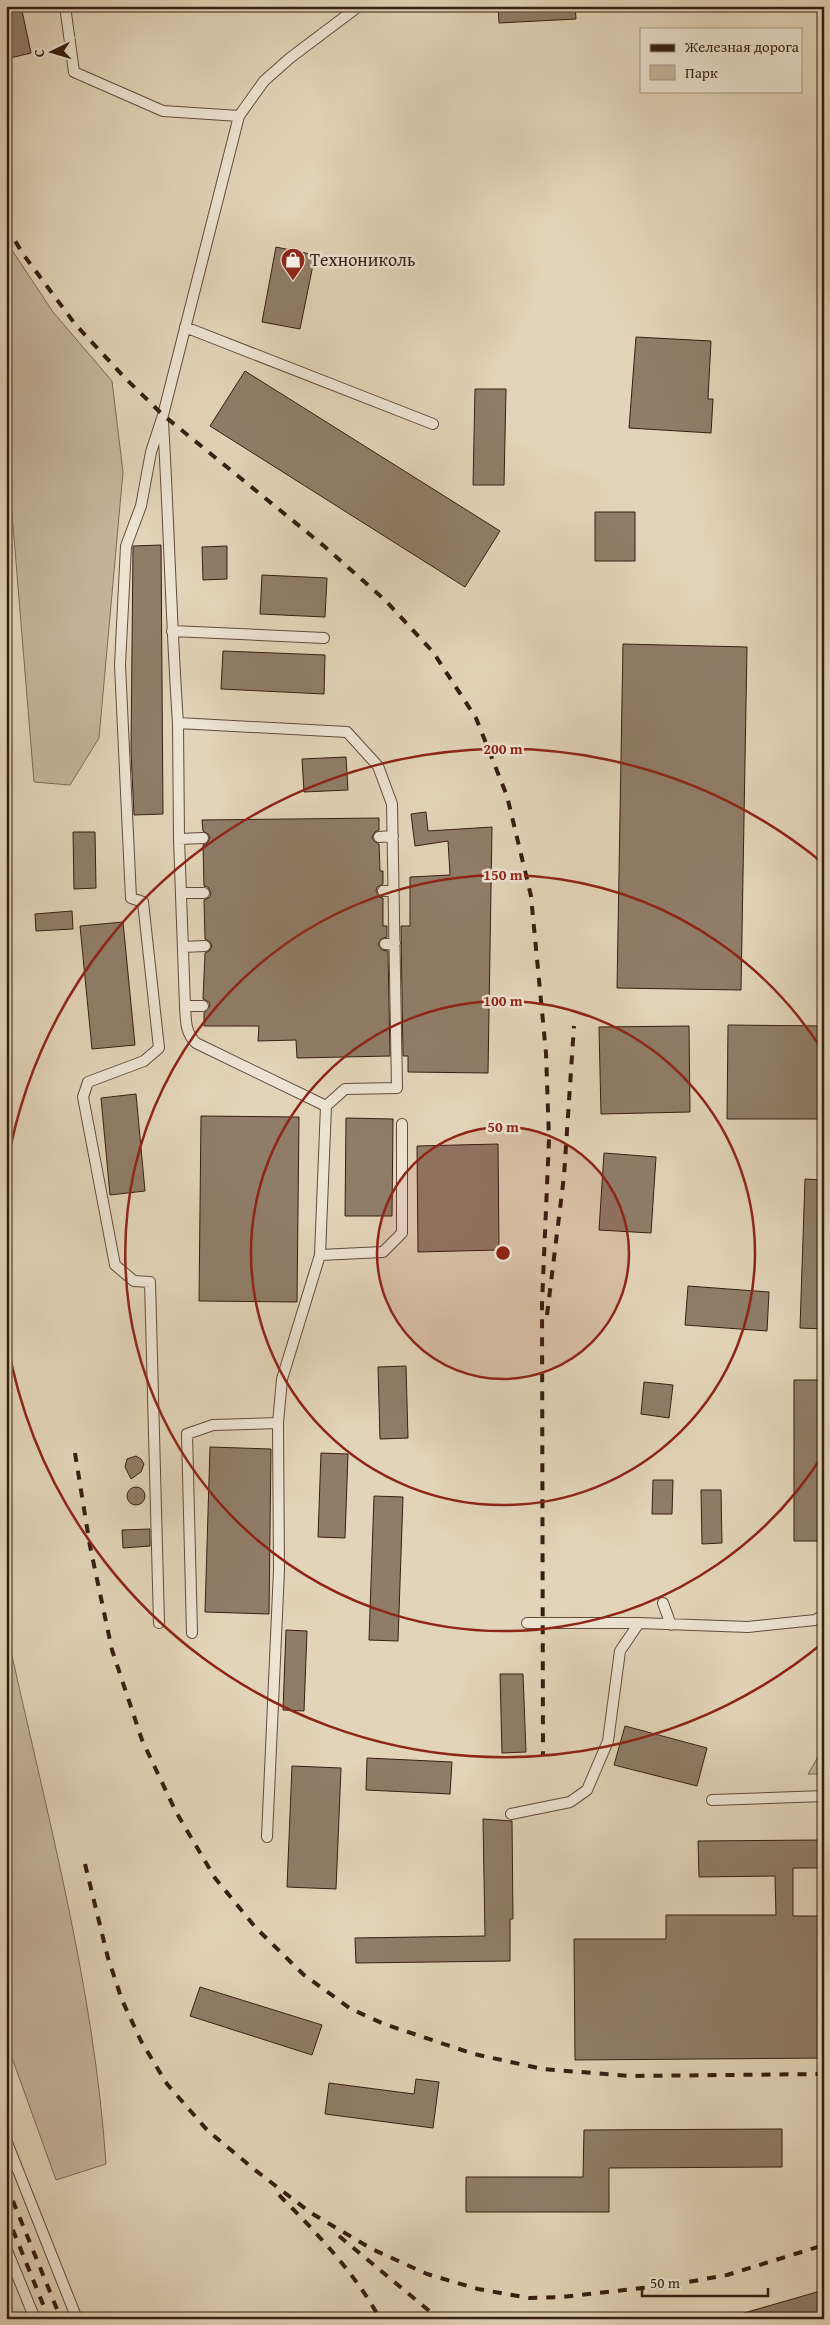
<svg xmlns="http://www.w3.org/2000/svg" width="830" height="2325" font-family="'Gentium Book Plus',serif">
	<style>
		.green { fill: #c5b59c; stroke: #7e6a57 }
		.building { fill: #907d68; stroke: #371e12 }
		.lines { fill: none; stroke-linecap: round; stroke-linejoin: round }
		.service-casing { stroke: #624c3c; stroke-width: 12 }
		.service { stroke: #ece3d1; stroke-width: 10 }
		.rail { stroke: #371e12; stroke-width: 4; stroke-dasharray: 9 9; stroke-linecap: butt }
		.ring { fill: none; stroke: #8f2418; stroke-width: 2.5 }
		.labels { text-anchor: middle; stroke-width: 5; stroke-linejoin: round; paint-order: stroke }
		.poi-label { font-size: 18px; fill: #371e12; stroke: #ece3d1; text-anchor: start }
		.centre { fill: #8f2418; stroke: #ece3d1; stroke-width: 2.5 }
		.ring-label { font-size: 15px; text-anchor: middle; font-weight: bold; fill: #8f2418; stroke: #ece3d1; stroke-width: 5; stroke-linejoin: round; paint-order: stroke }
	</style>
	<rect width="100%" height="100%" fill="#e2d4b8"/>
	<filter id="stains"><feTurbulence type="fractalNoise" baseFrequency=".004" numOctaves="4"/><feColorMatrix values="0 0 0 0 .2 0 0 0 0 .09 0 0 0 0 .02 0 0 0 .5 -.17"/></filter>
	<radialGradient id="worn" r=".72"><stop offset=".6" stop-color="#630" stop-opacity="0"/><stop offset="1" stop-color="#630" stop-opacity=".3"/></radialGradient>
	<!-- green -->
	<path class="green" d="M6,241L53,312L112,381L123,472L99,738L70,785L34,782L6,440Z
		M6,1612L9,1642C47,1815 94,1987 106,2164L56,2180L6,2041Z
		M824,1747V1774H808Z"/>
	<!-- building -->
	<path class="building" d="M6,6H21L31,53L6,59Z
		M498,6H575L576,19L499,23Z
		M276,247L315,255L300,329L262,322Z
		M636,337L711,341L708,399H713L711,433L629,428Z
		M245,371L500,531L465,587L210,426Z
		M475,389H506L504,485H473Z
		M595,512H635V561H595Z
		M161,545L163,814L134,815L131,751L133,547V546Z
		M227,546V579L203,580L202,547Z
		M262,575L327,578L325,617L260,614Z
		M623,644L747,647L741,990L617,988Z
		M223,651L325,655L324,694L221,689Z
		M346,757L348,790L304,792L302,759Z
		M426,812L428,831L492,827L488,1073L408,1072V1056H403L401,926H410V877L450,875L448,841L415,846L411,814Z
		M379,818V830L375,832L372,837L374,841L379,844L380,871H383V884L377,887L376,891L379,897L383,898V926H387V937L381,939L378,944L382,950L388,951L390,1056L297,1058L296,1040L258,1041L259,1026H204V1013L210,1006L209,1002L203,999L205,953L209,951L212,946L210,942L205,939L204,900L210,897L211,893L208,887L204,886L203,845L207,843L210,838L208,834L203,831L202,820Z
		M73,832H95L96,888L74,889Z
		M72,911L73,929L36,931L35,914Z
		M123,922L135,1045L92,1049L80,926Z
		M728,1025L824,1026V1119H727Z
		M689,1026L690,1112L601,1114L599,1027Z
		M136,1094L145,1191L110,1195L101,1098Z
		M201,1116L299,1117L297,1302L199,1301Z
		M346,1118L393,1119L392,1216H345Z
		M498,1144L499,1250L418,1252L417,1146Z
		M604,1153L656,1157L651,1233L599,1230Z
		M805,1179L824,1180V1329L800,1328Z
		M688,1286L769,1292L767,1331L685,1325Z
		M406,1366L408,1438L380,1439L378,1367Z
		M794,1380H824V1541H794Z
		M644,1382L673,1385L669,1418L641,1414Z
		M210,1447L271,1449L269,1614L205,1612Z
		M321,1453L348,1454L345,1538L318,1537Z
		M136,1456L141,1459L144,1464L141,1472L131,1479L125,1467L127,1459Z
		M653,1480H673L672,1514H652Z
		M127 1496a9 9 0 1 1 18 0a9 9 0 1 1-18 0Z
		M701,1490H721L722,1543L702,1544Z
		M374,1496L403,1497L398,1641L369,1640Z
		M150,1529V1546L123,1548L122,1530Z
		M286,1630L307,1631L304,1711L283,1710Z
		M500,1674H523L526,1752L502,1753Z
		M625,1726L707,1748L697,1786L614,1765Z
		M367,1758L452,1762L450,1794L366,1790Z
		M292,1766L341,1768L336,1889L287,1887Z
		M483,1819L512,1821L513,1919H510V1961L356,1963L355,1938L485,1936Z
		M821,1840L822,1868H793V1916H824V2058L575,2060L574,1939H666V1915H776L775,1876L699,1877L698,1841Z
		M200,1987L322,2025L312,2055L190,2016Z
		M416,2079L439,2082L433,2128L325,2114L329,2083L414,2094Z
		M782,2129V2167L609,2168V2212H466V2177H583L584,2130Z
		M824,2290V2319H737V2315Z"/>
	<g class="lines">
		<defs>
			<path id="service" d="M65,6L74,72L163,111L239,116
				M185,327L433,424
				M163,422C169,522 171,623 178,723L347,732L378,766L392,804L397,1088L345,1089L326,1106L320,1255L383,1252L402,1233V1124
				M172,631L324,638
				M178,723L179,839L185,1006C186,1021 185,1032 196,1043L326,1106
				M379,837L393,836
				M179,839L203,838
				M383,891H394
				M181,893H204
				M385,944L395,943
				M183,947L205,946
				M185,1006H203
				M663,1603L671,1625
				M159,1623L150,1282L134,1281L115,1265L83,1097L88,1082L144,1061L159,1048L143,902L131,898L120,665L126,546L141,506L151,452L163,415L239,116L264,81L290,58L359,6
				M527,1623H639L748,1627L815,1620L824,1615
				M192,1633L187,1434L213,1425L278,1423
				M712,1800L824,1796
				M511,1814L570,1802L587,1790L608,1741L620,1651L639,1623
				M267,1837L279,1570L278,1423L282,1379L320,1255
				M6,2140L77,2319
				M6,2248L35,2319"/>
		</defs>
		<!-- service casing -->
		<use href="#service" class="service-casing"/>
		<!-- service -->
		<use href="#service" class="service"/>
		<!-- rail -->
		<path class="rail" d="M6,226L23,254L75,324L125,378L163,415L324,546L386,601L433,652L476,718L507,796L531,896L546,1053L549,1139L542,1303L543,1755
			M547,1315L564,1176L574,1026
			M75,1453L90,1546L112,1650L142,1740L176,1812L215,1878L256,1928L304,1975L351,2009L384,2024L474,2054L543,2069L630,2076L824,2074
			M85,1864L108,1958L122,2000L141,2041L167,2084L208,2131L255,2170L311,2213L372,2249L427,2274L478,2289L529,2298L563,2297L677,2284L727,2275L824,2245
			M6,2184L61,2319
			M279,2195C316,2232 355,2273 380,2319
			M6,2213L49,2319
			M339,2236L439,2319"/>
	</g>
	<!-- distance rings -->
	<circle cx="503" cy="1253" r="126" fill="#8f2418" fill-opacity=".12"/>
	<g class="ring">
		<circle cx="503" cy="1253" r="126"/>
		<circle cx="503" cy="1253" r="252"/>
		<path d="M824 1453A378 378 0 1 1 824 1053"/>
		<path d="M824 1642A504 504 0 0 1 7 1341M7 1165A504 504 0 0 1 824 864"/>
	</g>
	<!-- icons -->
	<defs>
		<symbol id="shop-pin" viewBox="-11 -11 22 30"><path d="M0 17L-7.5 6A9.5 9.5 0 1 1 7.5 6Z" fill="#8f2418" stroke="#ece3d1"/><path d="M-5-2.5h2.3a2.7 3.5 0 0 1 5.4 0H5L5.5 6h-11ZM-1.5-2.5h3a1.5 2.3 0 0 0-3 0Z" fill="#fff"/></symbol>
	</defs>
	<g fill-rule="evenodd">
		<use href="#shop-pin" x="279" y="246" width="28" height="38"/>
	</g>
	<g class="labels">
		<!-- poi labels -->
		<g class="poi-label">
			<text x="310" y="266">Технониколь</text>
		</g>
	</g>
	<circle cx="503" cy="1253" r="8" class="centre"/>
	<g class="ring-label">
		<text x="503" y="754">200 m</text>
		<text x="503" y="880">150 m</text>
		<text x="503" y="1006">100 m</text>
		<text x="503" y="1132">50 m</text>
	</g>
	<!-- margin -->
	<rect width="830" height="2325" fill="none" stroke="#e2d4b8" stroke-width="25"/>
	<rect x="8" y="8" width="815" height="2310" fill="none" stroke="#371e12" stroke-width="2.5"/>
	<rect x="12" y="12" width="805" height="2300" fill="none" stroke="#371e12"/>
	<!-- legend -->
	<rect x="640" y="28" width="162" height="65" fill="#ece3d1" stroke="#a49485"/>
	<rect x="650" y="44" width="25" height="8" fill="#371e12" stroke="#a49485"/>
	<text x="685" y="52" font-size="15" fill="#371e12">Железная дорога</text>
	<rect x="650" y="65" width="25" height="15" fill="#c5b59c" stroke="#a49485"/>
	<text x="685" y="78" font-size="15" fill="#371e12">Парк</text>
	<!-- north arrow -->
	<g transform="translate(52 52) rotate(265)" stroke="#ece3d1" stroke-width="4" paint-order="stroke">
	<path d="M0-4L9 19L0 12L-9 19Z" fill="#371e12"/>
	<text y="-8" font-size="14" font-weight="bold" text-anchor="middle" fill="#371e12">С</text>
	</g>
	<!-- scale -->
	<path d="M642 2288v8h126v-8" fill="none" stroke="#371e12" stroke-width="2.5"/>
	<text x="650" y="2288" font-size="15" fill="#371e12" stroke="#ece3d1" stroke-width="4" paint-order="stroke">50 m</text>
	<rect width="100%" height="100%" filter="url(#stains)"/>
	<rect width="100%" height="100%" fill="url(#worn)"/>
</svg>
